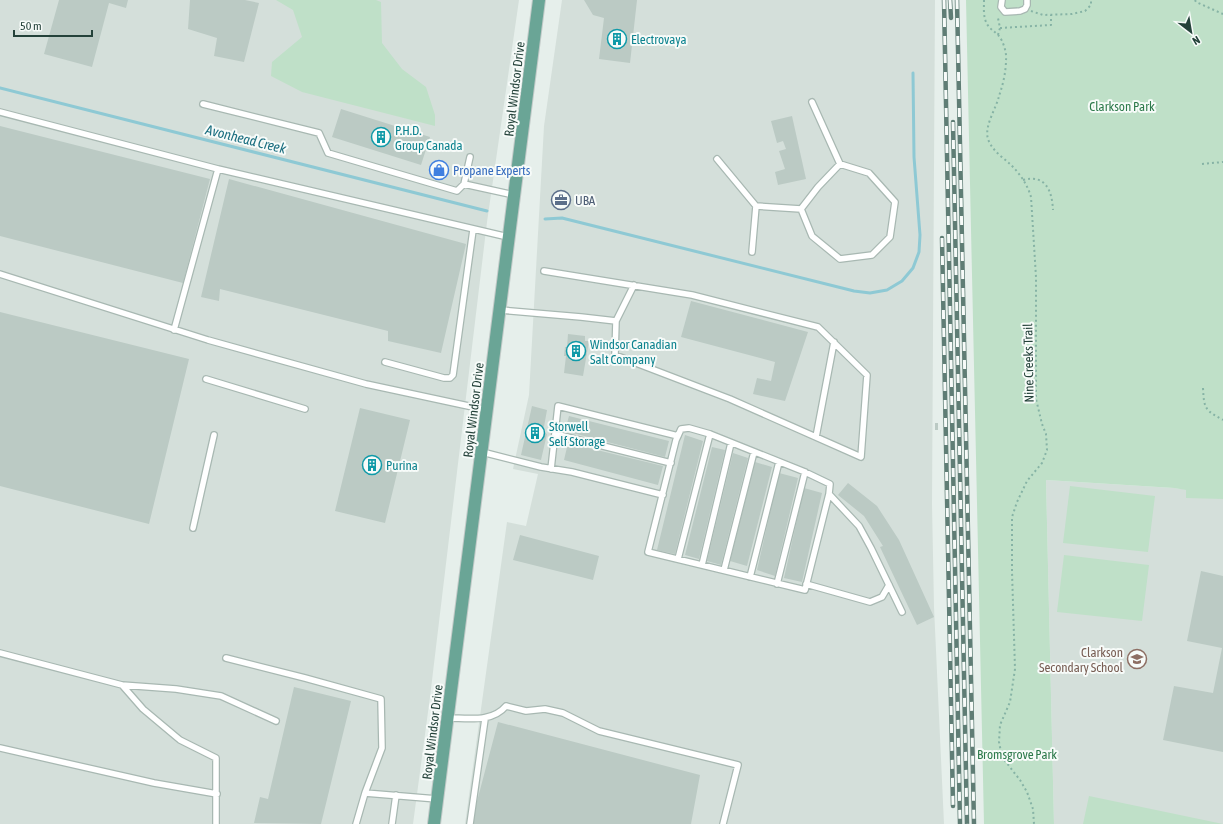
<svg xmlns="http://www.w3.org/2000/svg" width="1223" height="824" font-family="'Asap Condensed',sans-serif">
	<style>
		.built { fill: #d4dfda }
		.green { fill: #bfe0c8 }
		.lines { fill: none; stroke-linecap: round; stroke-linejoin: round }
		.stream { stroke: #8ec9d4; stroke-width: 3 }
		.building { fill: #bbcac4 }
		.lane-casing { stroke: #a8b8b2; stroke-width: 8 }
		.primary-casing { stroke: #c2cac8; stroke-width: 14 }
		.path { stroke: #86b3a5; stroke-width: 2; stroke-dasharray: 2 3; stroke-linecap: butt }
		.lane { stroke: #fff; stroke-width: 5.5 }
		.primary { stroke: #6aa596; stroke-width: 12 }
		.rail-casing { stroke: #5f7d75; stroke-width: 4.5 }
		.rail { stroke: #f7fbf9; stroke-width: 3; stroke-dasharray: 9; stroke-linecap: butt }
		.labels { text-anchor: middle; stroke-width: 4; stroke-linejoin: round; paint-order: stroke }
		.culture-label { font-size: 13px; fill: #0d838f; stroke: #f7fbf9; text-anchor: start }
		.street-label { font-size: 13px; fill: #24423a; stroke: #f7fbf9 }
		.park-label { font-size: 13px; fill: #2d7a4b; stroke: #f7fbf9 }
		.shop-label { font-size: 13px; fill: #366cbe; stroke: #f7fbf9; text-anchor: start }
		.service-label { font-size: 13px; fill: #4e5e75; stroke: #f7fbf9; text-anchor: start }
		.education-label { font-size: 13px; fill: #785e54; stroke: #f7fbf9; text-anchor: end }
		.water-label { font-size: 14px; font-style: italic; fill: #1c6f80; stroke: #f7fbf9 }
	</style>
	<rect width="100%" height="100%" fill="#e6efeb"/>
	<!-- built -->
	<path class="built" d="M0,0H519L487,222L430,697L413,824H0Z
		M562,0H935L932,504L934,607L944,824H465L507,522L526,526L538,474L513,469L529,395L544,126Z
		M1046,480L1174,488L1223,494V824H1054Z"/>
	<!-- green -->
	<path class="green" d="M276,0H376L381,2L382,43L402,69L426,87L435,115V126L302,92L271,76L272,62L302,37L293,10Z
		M966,0H1223V499L1186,498V490L1174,488L1046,480L1054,824H984Z
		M1070,486L1155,496L1148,552L1063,543Z
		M1064,555L1149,565L1142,621L1057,612Z
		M1089,796L1223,824H1083Z"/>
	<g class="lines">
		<!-- stream -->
		<path class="stream" d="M0,88L487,211
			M545,219L562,218L854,291L870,293L887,290L902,281L913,268L919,252L920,235L914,157L913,73"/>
	</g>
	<!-- building -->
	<path class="building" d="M59,0H128L126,8L109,3L92,67L44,54Z
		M190,0H245L259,3L244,62L214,56L217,38L188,29Z
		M584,0H637L630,63L599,59L604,18L593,15Z
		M341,109L430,137L421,165L332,137Z
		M792,116L806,179L778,185L775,172L785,169L779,151L786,149L783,141L777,143L771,121Z
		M0,126L210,179L183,283L0,236Z
		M229,179L466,244L441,353L388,341V331L220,289L219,301L201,297Z
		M691,301L808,332L785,401L753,394L757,378L771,381L775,362L681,337Z
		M0,312L189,359L149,524L0,486Z
		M568,334L585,336V341H589L583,376L564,373L566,356H564L565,347H567Z
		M532,406L547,410L543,432L547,434L541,460L521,455Z
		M360,408L410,420L385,523L335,511Z
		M569,416L669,441L665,457L565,431Z
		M935,423H938V430H935Z
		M685,435L703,441L675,554L657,550Z
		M568,443L663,466L658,485L564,460Z
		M712,447L725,450L699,559L685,555Z
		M733,453L748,458L721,565L707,561Z
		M755,462L772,467L747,566L730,561Z
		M779,473L798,478L775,576L757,570Z
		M848,483L877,506L899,540L934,617L917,625L880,547L883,546L864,516L838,495Z
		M804,488L822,493L802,582L784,578Z
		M520,535L599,556L593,580L513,560Z
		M1201,571L1223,576V752L1163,740L1174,686L1213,693L1222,648L1187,641Z
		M294,687L351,701L321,824L254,823L260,797L268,799Z
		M498,722L700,775L691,824H471Z"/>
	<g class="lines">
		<defs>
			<path id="lane" d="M1002,0L1001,7L1005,12L1020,11L1025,9L1027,5V0
				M203,104L319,133L328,153L457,191L464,184L514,195
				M0,112L218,169L508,237
				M717,159L756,206L801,209L812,236L840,259L872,255L890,237L895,202L869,173L840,164L812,102
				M464,184L470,157
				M801,209L818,187L840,164
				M752,252L756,206
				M0,274L208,340L366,384L487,410
				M500,310L581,317L616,321L615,355L730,399L861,457L867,375L818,327L692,295L544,271
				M616,321L634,285
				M174,330L218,169
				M385,362L444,378H450L453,375L473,230
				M206,379L305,409
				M555,434L671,463
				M816,437L834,342
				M482,452L541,467L572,472L663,495
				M551,469L558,406L678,436
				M829,494L805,590L648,552L676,440L681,429L689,428L710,434L805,472L830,484L829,494L859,526L871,548L902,612
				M193,528L214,435
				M678,559L710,434
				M702,565L731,443
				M724,570L754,452
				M750,577L779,462
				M777,584L805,472
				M806,584L870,602L882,597L889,585
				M0,653L122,685L143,709L180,740L216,758V824
				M226,658L305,678L381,699L382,748L365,793
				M122,685L176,689L221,696L276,721
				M448,718C467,718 492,723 506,706L526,711L545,709L563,713L599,731L738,765L723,824
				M0,748L154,783L217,794
				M356,824L365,793L437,799
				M392,824L396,795
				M470,824L485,719"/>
			<path id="primary" d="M434,824L539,0"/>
		</defs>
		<!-- lane casing -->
		<use href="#lane" class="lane-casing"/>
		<!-- primary casing -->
		<use href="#primary" class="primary-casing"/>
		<!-- path -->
		<path class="path" d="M984,0C984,8 983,17 987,24C990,29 994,31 998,35C1003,40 1007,53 1006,60C1006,71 1003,85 999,96C996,109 984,126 988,139C992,151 1004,158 1012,166C1021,175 1028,186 1031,197L1036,277V399L1042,424L1046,434L1047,450L1042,463L1027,481L1017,502L1012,517V571L1015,669L1010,702L1000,725L999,742L1002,757L1020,780L1027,792L1033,809L1034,824
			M1195,0L1196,2L1223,14
			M1031,11L1043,15L1072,14L1085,11L1091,5V0
			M1000,28L1051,25V15
			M998,35L1000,28L998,18L999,17
			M1202,164L1223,162
			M1023,180C1046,174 1052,191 1053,210
			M1203,388C1204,409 1205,410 1223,420"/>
		<!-- lane -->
		<use href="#lane" class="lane"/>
		<!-- primary -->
		<use href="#primary" class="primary"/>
		<defs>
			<path id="rail" d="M944,0L960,824
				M950,0L951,18
				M957,0L974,824
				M953,122L967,824
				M942,238L953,806"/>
		</defs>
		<!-- rail casing -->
		<use href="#rail" class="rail-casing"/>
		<!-- rail -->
		<use href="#rail" class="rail"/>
	</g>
	<!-- icons -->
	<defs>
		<symbol id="building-ring" viewBox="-11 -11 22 22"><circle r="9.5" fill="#f7fbf9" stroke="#0f9aa8" stroke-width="1.5"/><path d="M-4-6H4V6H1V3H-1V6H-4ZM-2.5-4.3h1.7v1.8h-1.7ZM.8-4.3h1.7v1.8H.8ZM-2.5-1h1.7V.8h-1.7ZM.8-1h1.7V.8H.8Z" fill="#0f9aa8"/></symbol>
		<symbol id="shop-ring" viewBox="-11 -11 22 22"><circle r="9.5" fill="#f7fbf9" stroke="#3f7fe0" stroke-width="1.5"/><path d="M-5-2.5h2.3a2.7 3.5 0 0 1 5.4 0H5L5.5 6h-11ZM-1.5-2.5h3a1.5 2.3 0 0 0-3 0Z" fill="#3f7fe0"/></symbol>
		<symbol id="office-ring" viewBox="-11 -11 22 22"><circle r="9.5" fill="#f7fbf9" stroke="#5c6f8a" stroke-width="1.5"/><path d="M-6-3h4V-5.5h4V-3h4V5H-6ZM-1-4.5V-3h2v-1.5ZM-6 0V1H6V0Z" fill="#5c6f8a"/></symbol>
		<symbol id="school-ring" viewBox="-11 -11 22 22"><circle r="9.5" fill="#f7fbf9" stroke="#8d6e63" stroke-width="1.5"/><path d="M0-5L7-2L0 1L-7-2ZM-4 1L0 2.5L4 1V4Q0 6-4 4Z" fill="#8d6e63"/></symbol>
	</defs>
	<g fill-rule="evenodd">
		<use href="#building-ring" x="606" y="28" width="22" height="22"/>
		<use href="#building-ring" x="370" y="126" width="22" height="22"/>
		<use href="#shop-ring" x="428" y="159" width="22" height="22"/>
		<use href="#office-ring" x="550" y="189" width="22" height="22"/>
		<use href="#building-ring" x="565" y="340" width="22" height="22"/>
		<use href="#building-ring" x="524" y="422" width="22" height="22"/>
		<use href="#building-ring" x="361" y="454" width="22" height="22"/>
		<use href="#school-ring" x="1126" y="648" width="22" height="22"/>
	</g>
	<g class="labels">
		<!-- culture labels -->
		<g class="culture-label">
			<text x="631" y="44">Electrovaya</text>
			<text x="395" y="135">P.H.D.<tspan x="395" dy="15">Group Canada</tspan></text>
			<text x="590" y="349">Windsor Canadian<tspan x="590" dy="15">Salt Company</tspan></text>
			<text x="549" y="431">Storwell<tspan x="549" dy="15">Self Storage</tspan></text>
			<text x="386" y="470">Purina</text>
		</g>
		<!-- street labels -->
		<g class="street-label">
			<text transform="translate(514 89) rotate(-83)" y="5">Royal Windsor Drive</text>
			<text transform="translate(1028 363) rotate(-91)" y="5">Nine Creeks Trail</text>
			<text transform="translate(473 410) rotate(-83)" y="5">Royal Windsor Drive</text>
			<text transform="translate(432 732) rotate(-83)" y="5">Royal Windsor Drive</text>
		</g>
		<!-- park labels -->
		<g class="park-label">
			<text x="1122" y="111">Clarkson Park</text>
			<text x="1017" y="759">Bromsgrove Park</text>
		</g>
		<!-- shop labels -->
		<g class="shop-label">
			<text x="453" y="175">Propane Experts</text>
		</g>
		<!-- service labels -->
		<g class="service-label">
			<text x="575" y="205">UBA</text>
		</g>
		<!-- education labels -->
		<g class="education-label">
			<text x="1123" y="657">Clarkson<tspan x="1123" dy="15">Secondary School</tspan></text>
		</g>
		<!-- water labels -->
		<g class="water-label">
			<text transform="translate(246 139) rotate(14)" y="5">Avonhead Creek</text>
		</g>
	</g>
	<!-- north arrow -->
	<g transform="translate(1191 32) rotate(149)" stroke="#f7fbf9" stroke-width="3" paint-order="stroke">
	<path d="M0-3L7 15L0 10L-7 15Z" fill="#24423a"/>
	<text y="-6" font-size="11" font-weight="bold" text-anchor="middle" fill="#24423a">N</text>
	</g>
	<!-- scale -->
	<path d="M14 30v6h78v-6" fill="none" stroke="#24423a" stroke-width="2"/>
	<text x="20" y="30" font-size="12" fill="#24423a" stroke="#f7fbf9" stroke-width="3" paint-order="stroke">50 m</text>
</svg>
